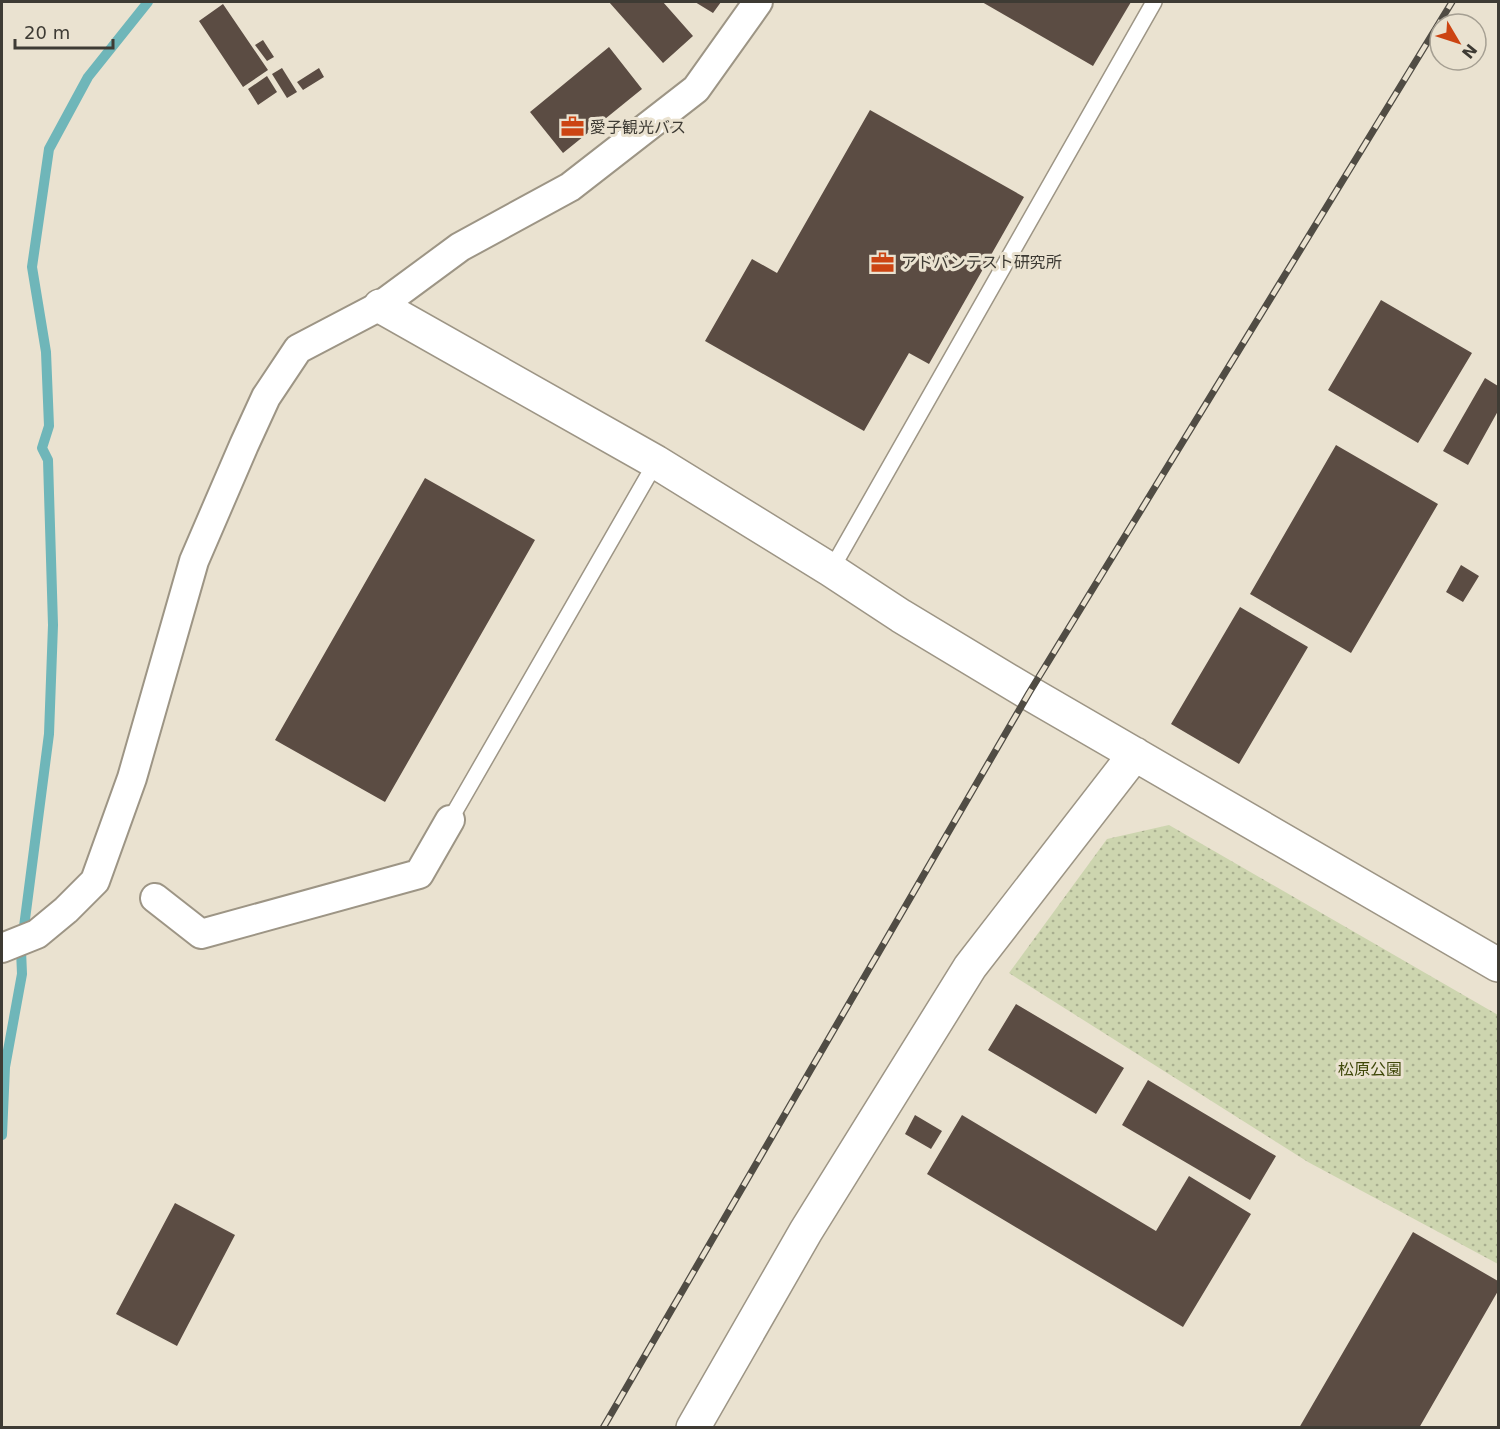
<svg xmlns="http://www.w3.org/2000/svg" width="1500" height="1429" font-family="'DejaVu Sans','Noto Sans JP',sans-serif">
	<style>
		.park { fill: url(#park-dots) }
		.lines { fill: none; stroke-linecap: round; stroke-linejoin: round }
		.stream { stroke: #6fb6b9; stroke-width: 10 }
		.building { fill: #5b4c43 }
		.lane-casing { stroke: #9d9585; stroke-width: 18 }
		.street-casing { stroke: #9d9585; stroke-width: 32 }
		.secondary-casing { stroke: #9d9585; stroke-width: 36 }
		.lane { stroke: #fff; stroke-width: 15 }
		.street { stroke: #fff; stroke-width: 28 }
		.secondary { stroke: #fff; stroke-width: 33 }
		.rail-casing { stroke: #504c44; stroke-width: 7 }
		.rail { stroke: #eae2d0; stroke-width: 4.5; stroke-dasharray: 14; stroke-linecap: butt }
		.labels { text-anchor: middle; stroke-width: 6; stroke-linejoin: round; paint-order: stroke }
		.poi-label { font-size: 16px; fill: #3e3b34; stroke: #eae2d0; text-anchor: start }
		.park-label { font-size: 16px; fill: #3f4709; stroke: #eae2d0 }
	</style>
	<defs>
		<pattern id="park-dots" width="8" height="8" patternUnits="userSpaceOnUse" patternTransform="scale(1.5)"><rect width="8" height="8" fill="#cdd5af"/><path d="M2 2h.1M6 6h.1" fill="none" stroke="#a8ae8f" stroke-width="1.8" stroke-linecap="round"/></pattern>
	</defs>
	<rect width="100%" height="100%" fill="#eae2d0"/>
	<!-- park -->
	<path class="park" d="M1169,825L1498,1015V1264L1308,1162L1009,973L1107,839Z"/>
	<g class="lines">
		<!-- stream -->
		<path class="stream" d="M2,1135L5,1067L22,974L21,950L49,734L53,625L48,460L42,448L49,426L46,352L32,267L49,149L88,77L148,2"/>
	</g>
	<!-- building -->
	<path class="building" d="M609,2H663L693,36L663,63Z
		M695,2H721L713,13Z
		M982,2H1131L1093,66Z
		M223,4L268,70L243,87L199,21Z
		M263,40L274,57L267,61L255,45Z
		M609,47L642,89L563,153L530,112Z
		M282,68L297,92L287,98L272,74Z
		M319,68L324,77L303,90L297,82Z
		M267,76L277,92L258,105L248,89Z
		M870,110L1024,197L929,364L909,353L864,431L705,341L752,259L777,273Z
		M1381,300L1472,353L1418,443L1328,390Z
		M1485,378L1498,386V411L1468,465L1443,451Z
		M1336,445L1438,504L1351,653L1250,594Z
		M425,478L535,540L385,802L275,740Z
		M1461,565L1479,576L1463,602L1446,592Z
		M1240,607L1308,647L1239,764L1171,724Z
		M1016,1004L1124,1068L1096,1114L988,1050Z
		M1148,1080L1276,1156L1250,1200L1122,1125Z
		M915,1115L942,1131L931,1149L905,1134Z
		M962,1115L1156,1231L1189,1176L1251,1214L1183,1327L927,1174Z
		M175,1203L235,1235L177,1346L116,1314Z
		M1413,1232L1498,1281V1291L1419,1428H1299Z"/>
	<g class="lines">
		<defs>
			<path id="lane" d="M831,570L1154,2
				M450,820L656,462"/>
			<path id="street" d="M155,898L201,934L419,874L450,820
				M2,948L37,934L66,910L95,881L132,778L194,561L244,445L266,397L298,349L380,306L460,247L570,187L696,89L758,2"/>
			<path id="secondary" d="M380,306L656,462L831,570L901,616L1029,693L1498,965
				M693,1428L806,1231L970,967L1135,754"/>
		</defs>
		<!-- lane casing -->
		<use href="#lane" class="lane-casing"/>
		<!-- street casing -->
		<use href="#street" class="street-casing"/>
		<!-- secondary casing -->
		<use href="#secondary" class="secondary-casing"/>
		<!-- lane -->
		<use href="#lane" class="lane"/>
		<!-- street -->
		<use href="#street" class="street"/>
		<!-- secondary -->
		<use href="#secondary" class="secondary"/>
		<defs>
			<path id="rail" d="M603,1428L1029,693L1452,2"/>
		</defs>
		<!-- rail casing -->
		<use href="#rail" class="rail-casing"/>
		<!-- rail -->
		<use href="#rail" class="rail"/>
	</g>
	<!-- icons -->
	<defs>
		<symbol id="office-bare" viewBox="-9 -9 18 18"><path d="M-6-3h4V-5.5h4V-3h4V5H-6ZM-1-4.5V-3h2v-1.5ZM-6 0V1H6V0Z" fill="#cc4412" stroke="#eae2d0" stroke-width="2.5" paint-order="stroke"/></symbol>
	</defs>
	<g fill-rule="evenodd">
		<use href="#office-bare" x="556" y="110" width="33" height="33"/>
		<use href="#office-bare" x="866" y="246" width="33" height="33"/>
	</g>
	<g class="labels">
		<!-- poi labels -->
		<g class="poi-label">
			<text x="590" y="133">愛子観光バス</text>
			<text x="901" y="268">アドバンテスト研究所</text>
		</g>
		<!-- park labels -->
		<g class="park-label">
			<text x="1370" y="1075">松原公園</text>
		</g>
	</g>
	<!-- border -->
	<rect width="1500" height="1429" fill="none" stroke="#3e3b34" stroke-width="6"/>
	<!-- north arrow -->
	<g transform="translate(1458 42) rotate(129)"><circle r="28" fill="#eae2d0" stroke="#a59f92" stroke-width="1.5"/>
	<path d="M0-4.5L10 22L0 15L-10 22Z" fill="#cc4412"/>
	<text y="-9" font-size="16" font-weight="bold" text-anchor="middle" fill="#3e3b34">N</text>
	</g>
	<!-- scale -->
	<path d="M15 39v9h98v-9" fill="none" stroke="#3e3b34" stroke-width="3"/>
	<text x="24" y="39" font-size="18" fill="#3e3b34" stroke="#eae2d0" stroke-width="4.5" paint-order="stroke">20 m</text>
</svg>
